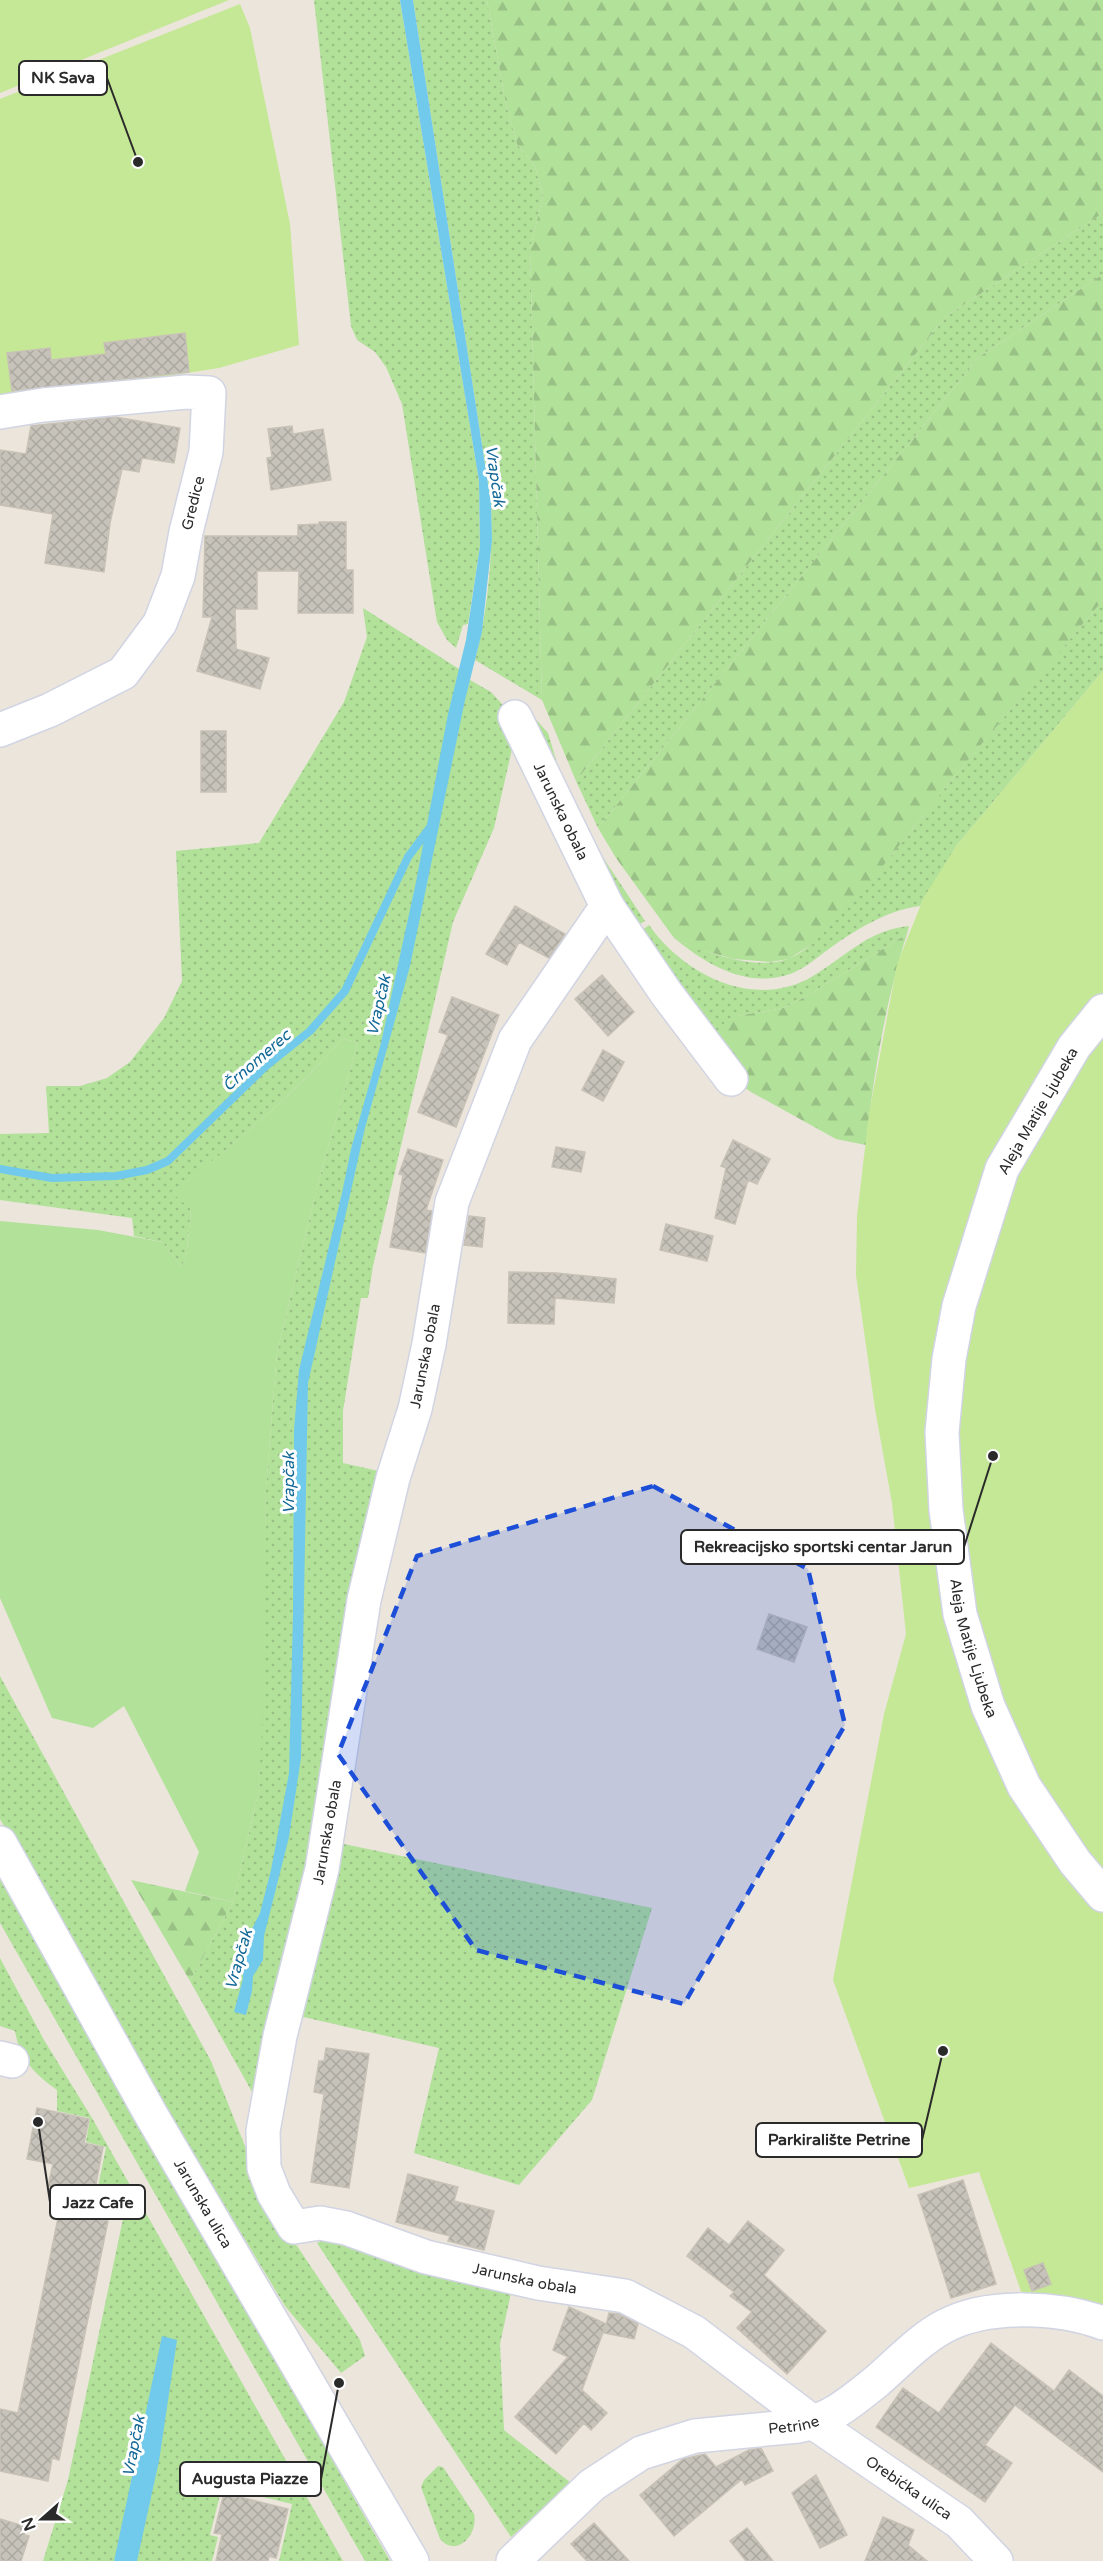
<svg xmlns="http://www.w3.org/2000/svg" width="1103" height="2561" font-family="'Varela Round',sans-serif">
	<style>
		.grass { fill: url(#grass-dots) }
		.forest { fill: url(#forest-firs) }
		.garden { fill: #b2e19a }
		.pitch { fill: #c5e896 }
		.water { fill: #71caeb }
		.lines { fill: none; stroke-linecap: round; stroke-linejoin: round }
		.stream { stroke: #71caeb; stroke-width: 8 }
		.building { fill: url(#building-cross-hatch); stroke: #c7c1b6; stroke-width: 1.5 }
		.minor-casing { stroke: #d1d4e2; stroke-width: 36 }
		.minor { stroke: #fff; stroke-width: 33 }
		.marked { fill: #1d4ed8; fill-opacity: 0.2; stroke: #1d4ed8; stroke-width: 4.5; stroke-dasharray: 12 8; stroke-linejoin: round }
		.labels { text-anchor: middle; stroke-width: 6; stroke-linejoin: round; paint-order: stroke }
		.street-label { font-size: 15px; fill: #2a2a2a; stroke: #fff }
		.water-label { font-size: 16px; font-style: italic; fill: #116896; stroke: #fff }
		.leader { fill: none; stroke: #2a2a2a; stroke-width: 2 }
		.callout-dot { fill: #2a2a2a; stroke: #fff; stroke-width: 2 }
		.callout { fill: #fff; stroke: #2a2a2a; stroke-width: 2 }
		.callout-label { font-size: 16px; text-anchor: middle; font-weight: bold; fill: #2a2a2a }
	</style>
	<defs>
		<pattern id="grass-dots" width="8" height="8" patternUnits="userSpaceOnUse" patternTransform="scale(1.5)"><rect width="8" height="8" fill="#b2e19a"/><path d="M2 2h.1M6 6h.1" fill="none" stroke="#99c185" stroke-width="1.8" stroke-linecap="round"/></pattern>
		<pattern id="forest-firs" width="22" height="20" patternUnits="userSpaceOnUse" patternTransform="scale(1.5)"><rect width="22" height="20" fill="#b2e19a"/><path d="M5 1l3.5 6h-7zM16 11l3.5 6h-7z" fill="#99c185"/></pattern>
		<pattern id="building-cross-hatch" width="8" height="8" patternUnits="userSpaceOnUse" patternTransform="scale(1.5)"><rect width="8" height="8" fill="#c7c3ba"/><path d="M0 0l8 8M0 8l8-8" fill="none" stroke="#aba8a0"/></pattern>
	</defs>
	<rect width="100%" height="100%" fill="#ebe5dc"/>
	<!-- grass -->
	<path class="grass" d="M314,0H400L479,481L480,546L468,624L463,625L456,648L447,640L437,622L402,404L386,367L375,352L357,340L351,326Z
		M413,0H487L506,104L517,144L535,166L543,196L530,249L542,700L475,660C488,610 493,555 491,503Z
		M1103,213V274L979,357L598,828L576,781L945,317Z
		M1103,600V671L957,845L920,906C884,911 854,931 826,951C814,960 801,971 787,975C744,988 705,963 674,938C704,952 755,971 788,959C805,953 818,937 830,925C875,879 913,827 953,778C1003,718 1053,659 1103,600Z
		M363,608L459,669L470,680L491,692L502,704L515,736L494,828L453,922L373,1266L368,1298H361L343,1411V1463L387,1473L340,1725L256,2099L190,1981L233,1902L259,1790L266,1487L277,1353L318,1183L358,1042L342,1039C291,1096 233,1148 172,1192L191,1209L186,1259L181,1266L162,1242L134,1236L132,1218L0,1200V1134L49,1133L46,1086H80L107,1078L130,1062L164,1018L182,981L176,851L259,843L344,702L367,637Z
		M527,709L548,733L561,776L581,824L645,921L630,930Z
		M649,925C684,975 755,1011 813,976C845,957 868,930 909,926L907,934L805,997L783,1008L737,1016L720,1044L634,936Z
		M0,1676L211,2061L259,2181L285,2228L360,2340L365,2356L341,2373L285,2306L130,2048L0,1819Z
		M339,1843L652,1908L592,2100L519,2185L414,2153L439,2048L299,2016Z
		M0,1877L390,2561H365L0,1923Z
		M0,1958L44,2040L92,2118L343,2561H279L292,2504L222,2487L210,2535L218,2537L212,2561H43L68,2480L127,2200L97,2192L106,2147L86,2142L90,2118L57,2111V2090C35,2074 20,2060 15,2031L0,2026Z
		M329,2237L513,2284L500,2344L504,2430L571,2483L511,2537L317,2243Z
		M438,2466L443,2467L474,2514C479,2533 457,2559 440,2539L421,2487L424,2480Z"/>
	<!-- forest -->
	<path class="forest" d="M487,0H1103V213L945,317L576,781L542,700L530,249L543,196L535,166L517,144L506,104Z
		M1103,274V600L953,778L859,896L812,944L789,959L770,962L734,959L698,949L674,938L616,858L598,828L979,357Z
		M907,934C886,998 873,1078 866,1145L836,1139L751,1092L737,1082L720,1044V1031L725,1022L737,1016L783,1008L805,997Z
		M131,1880L233,1902L190,1981Z"/>
	<!-- garden -->
	<path class="garden" d="M342,1039L358,1042L318,1183L277,1353L266,1487L264,1679L259,1790L233,1902L185,1891L199,1852L124,1706L93,1728L52,1718L0,1598V1221L98,1230L162,1242L181,1266L186,1259L191,1209L171,1192C233,1148 291,1096 342,1039Z"/>
	<!-- pitch -->
	<path class="pitch" d="M0,0H229L0,93Z
		M240,4L250,28L290,224L299,345L219,368L174,375V383L0,402V99Z
		M1103,671V2314L1023,2297L979,2172L909,2188L833,1980L884,1714L906,1634L892,1503L875,1409L856,1275L857,1216L869,1114L897,964L924,897L957,845Z"/>
	<!-- water -->
	<path class="water" d="M400,0H413L491,503L492,540L482,632L465,700L410,966L365,1128L308,1383L301,1758L289,1837L264,1936L263,1960L253,1976L252,1991L246,2015L234,2012L243,1979L242,1962L251,1931L260,1913L271,1870L289,1773L293,1615L294,1430L299,1370L342,1193L351,1149L381,1043L416,882L448,714L466,640L480,546L479,481Z
		M162,2336L177,2340L159,2461L137,2561H114Z"/>
	<g class="lines">
		<!-- stream -->
		<path class="stream" d="M0,1169L52,1178L116,1176L147,1170L168,1161L265,1067L310,1031L345,991L408,857L431,826"/>
	</g>
	<!-- building -->
	<path class="building" d="M185,333L189,372L12,391L7,353L50,348L51,360L106,354L104,343Z
		M115,417L180,428L174,463L142,458L139,472L122,469L110,523L104,572L45,563L53,514L0,505V450L26,454L31,426Z
		M292,426L293,434L323,429L331,480L271,490L267,458L272,457L268,429Z
		M319,522H346V570H353V613H298L299,571H257V609H235L236,649L269,658L260,689L197,671L212,617H203L205,536H298V525L319,524Z
		M201,731H226V792H201Z
		M515,906L565,934L549,958L519,942L507,965L486,954Z
		M602,975L634,1012L608,1036L575,999Z
		M452,997L499,1015L456,1127L418,1112L448,1035L439,1032Z
		M603,1050L624,1062L603,1101L582,1090Z
		M733,1140L770,1159L757,1184L748,1180L735,1224L715,1218L726,1168L721,1166Z
		M556,1147L585,1152L581,1172L552,1167Z
		M408,1149L443,1160L426,1210L432,1211L425,1253L390,1247L403,1175L399,1174Z
		M469,1216L485,1218L482,1247L464,1245Z
		M666,1224L713,1236L707,1261L660,1250Z
		M509,1272L556,1273L616,1279L614,1303L555,1298L554,1324L508,1323Z
		M769,1614L807,1627L794,1662L757,1649Z
		M326,2048L369,2054L349,2188L311,2182L324,2094L314,2092L319,2061H324Z
		M37,2108L89,2119L84,2143L103,2147L94,2194L108,2197L103,2220L108,2221L59,2460L52,2458L48,2481L0,2471V2409L18,2413L64,2189L48,2186L53,2164L27,2159Z
		M408,2174L458,2187L454,2201L494,2211L484,2250L448,2241L450,2236L396,2222Z
		M963,2180L996,2284L951,2298L918,2195Z
		M748,2221L784,2250L764,2275L826,2331L787,2374L737,2328L752,2312L730,2296L734,2292L687,2256L708,2228L729,2245Z
		M1043,2263L1051,2284L1032,2291L1024,2270Z
		M569,2307L606,2324L582,2390L607,2413L591,2430L584,2423L556,2454L515,2417L568,2357L553,2350Z
		M609,2313L619,2314L638,2324L634,2339L604,2333Z
		M991,2343L1054,2391L1069,2370L1103,2396V2472L1015,2405L985,2445L1012,2463L985,2502L876,2427L903,2388L939,2413Z
		M761,2448L773,2471L745,2485L742,2479L674,2536L640,2495L683,2459L705,2454L716,2467L749,2450Z
		M816,2475L847,2535L820,2548L792,2493Z
		M224,2493L288,2509L276,2558L269,2556L268,2561H216L222,2534L214,2533Z
		M883,2517L914,2530L908,2545L927,2561H865Z
		M0,2519L27,2527L24,2535L29,2536L21,2561H0Z
		M594,2523L629,2561H587L571,2544Z
		M747,2528L773,2561H746L730,2541Z"/>
	<g class="lines">
		<defs>
			<g id="minor">
				<path d="M0,412L43,405L186,392L209,393L206,452L186,532L178,576L160,623L123,673L50,710L0,730"/>
				<path id="s1" d="M515,717L607,906L666,993L731,1079"/>
				<path id="s2" d="M607,906L515,1040L452,1202L429,1344L415,1409L393,1478L364,1600L322,1869L280,2036L263,2131L264,2168L274,2194L294,2227L320,2223L346,2228L426,2257L538,2283L625,2296L694,2332L814,2423L959,2522L996,2561"/>
				<path id="s3" d="M1103,1011L1074,1047L1002,1169L959,1306L949,1359L942,1432L946,1510L960,1614L988,1706L1024,1786L1075,1862L1103,1895"/>
				<path id="s4" d="M0,1843L150,2113L412,2561"/>
				<path d="M0,2058L12,2061"/>
				<path id="s5" d="M513,2561L592,2485L641,2453L695,2436L798,2426C831,2420 852,2401 877,2381C898,2363 920,2339 945,2326C988,2303 1059,2307 1103,2323"/>
			</g>
		</defs>
		<!-- minor casing -->
		<use href="#minor" class="minor-casing"/>
		<!-- minor -->
		<use href="#minor" class="minor"/>
	</g>
	<!-- marked area -->
	<path class="marked" d="M653,1486L808,1569L845,1725L684,2004L476,1950L338,1754L417,1556Z"/>
	<g class="labels">
		<!-- street labels -->
		<g class="street-label">
			<text transform="translate(193 503) rotate(-76)" y="5">Gredice</text>
			<text dy="5" stroke="none"><textPath href="#s1" startOffset="105">Jarunska obala</textPath></text>
			<text transform="translate(1038 1111) rotate(-60)" y="5">Aleja Matije Ljubeka</text>
			<text transform="translate(425 1356) rotate(-79)" y="5">Jarunska obala</text>
			<text dy="5" stroke="none"><textPath href="#s3" startOffset="678">Aleja Matije Ljubeka</textPath></text>
			<text transform="translate(327 1832) rotate(-80)" y="5">Jarunska obala</text>
			<text dy="5" stroke="none"><textPath href="#s4" startOffset="414">Jarunska ulica</textPath></text>
			<text dy="5" stroke="none"><textPath href="#s2" startOffset="1628">Jarunska obala</textPath></text>
			<text dy="5" stroke="none"><textPath href="#s5" startOffset="324">Petrine</textPath></text>
			<text dy="5" stroke="none"><textPath href="#s2" startOffset="2073">Orebićka ulica</textPath></text>
		</g>
		<!-- water labels -->
		<g class="water-label">
			<text transform="translate(496 476) rotate(82)" y="6">Vrapčak</text>
			<text transform="translate(378 1005) rotate(-77)" y="6">Vrapčak</text>
			<text transform="translate(256 1060) rotate(-41)" y="6">Črnomerec</text>
			<text transform="translate(288 1483) rotate(-90)" y="6">Vrapčak</text>
			<text transform="translate(238 1959) rotate(-74)" y="6">Vrapčak</text>
			<text transform="translate(133 2446) rotate(-79)" y="6">Vrapčak</text>
		</g>
	</g>
	<!-- callouts -->
	<path class="leader" d="M138 162L107 78M993 1456L964 1547M943 2051L922 2140M38 2122L50 2202M339 2383L321 2479"/>
	<g class="callout-dot">
		<circle cx="138" cy="162" r="6"/>
		<circle cx="993" cy="1456" r="6"/>
		<circle cx="943" cy="2051" r="6"/>
		<circle cx="38" cy="2122" r="6"/>
		<circle cx="339" cy="2383" r="6"/>
	</g>
	<g class="callout">
		<rect x="19" y="61" width="88" height="34" rx="6"/>
		<rect x="681" y="1530" width="283" height="34" rx="6"/>
		<rect x="756" y="2123" width="166" height="34" rx="6"/>
		<rect x="50" y="2185" width="95" height="34" rx="6"/>
		<rect x="180" y="2462" width="141" height="34" rx="6"/>
	</g>
	<g class="callout-label">
		<text x="63" y="83">NK Sava</text>
		<text x="823" y="1552">Rekreacijsko sportski centar Jarun</text>
		<text x="839" y="2145">Parkiralište Petrine</text>
		<text x="98" y="2208">Jazz Cafe</text>
		<text x="250" y="2484">Augusta Piazze</text>
	</g>
	<!-- north arrow -->
	<g transform="translate(42 2519) rotate(249)" stroke="#ffffff" stroke-width="4.5" paint-order="stroke">
	<path d="M0-4.5L10 22L0 15L-10 22Z" fill="#2a2a2a"/>
	<text y="-9" font-size="16" font-weight="bold" text-anchor="middle" fill="#2a2a2a">N</text>
	</g>
</svg>
